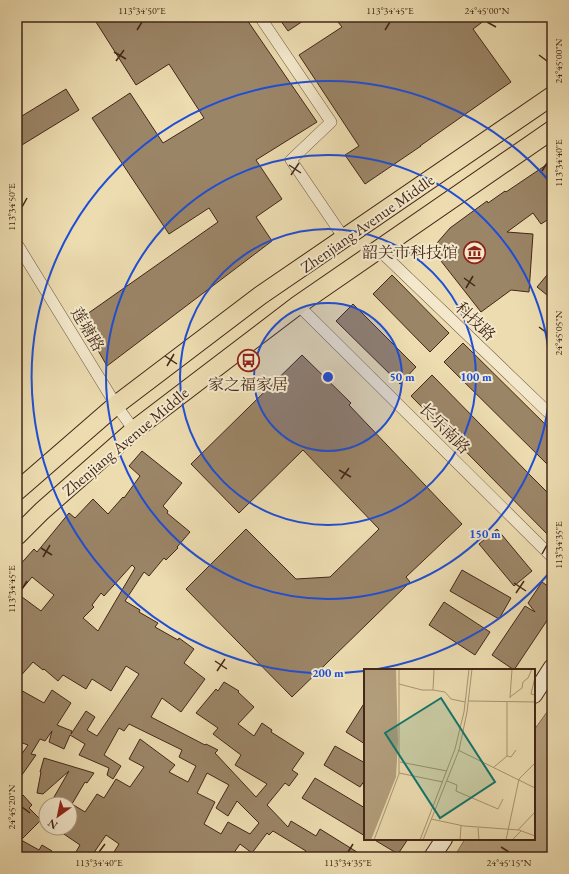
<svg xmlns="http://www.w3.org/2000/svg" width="569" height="874" font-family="'EB Garamond','Noto Serif SC',serif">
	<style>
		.water { fill: #b39e7c; stroke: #866e54 }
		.building { fill: #9b8567; stroke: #432718; fill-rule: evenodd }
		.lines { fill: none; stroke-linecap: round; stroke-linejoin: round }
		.street-casing { stroke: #6d543e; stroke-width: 12 }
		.secondary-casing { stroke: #432718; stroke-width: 18 }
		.primary-casing { stroke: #432718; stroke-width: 20 }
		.street { stroke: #f3e8cc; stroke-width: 11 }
		.secondary { stroke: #f3e8cc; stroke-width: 16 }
		.primary { stroke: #ecdcb0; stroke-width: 18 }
		.ticks { fill: none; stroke: #432718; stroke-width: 1.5 }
		.ring { fill: none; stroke: #1d4ed8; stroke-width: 2 }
		.labels { text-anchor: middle; stroke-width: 4; stroke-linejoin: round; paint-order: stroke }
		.street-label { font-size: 16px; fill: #432718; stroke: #f3e8cc }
		.poi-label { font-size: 16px; fill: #432718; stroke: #f3e8cc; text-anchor: end }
		.inset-road { fill: none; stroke: #a89473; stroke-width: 1 }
		.view { fill: #0f766e; fill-opacity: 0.15; stroke: #0f766e; stroke-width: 2 }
		.inset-edge { fill: none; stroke: #432718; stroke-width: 2 }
		.centre { fill: #1d4ed8; stroke: #f3e8cc; stroke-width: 2 }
		.ring-label { font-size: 12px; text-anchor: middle; font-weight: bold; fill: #1d4ed8; stroke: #f3e8cc; stroke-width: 4; stroke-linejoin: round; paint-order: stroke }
		.neatline { fill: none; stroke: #432718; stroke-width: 1.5 }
		.ticks-label { font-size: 10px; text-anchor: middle; fill: #432718 }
	</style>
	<rect width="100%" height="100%" fill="#ecdcb0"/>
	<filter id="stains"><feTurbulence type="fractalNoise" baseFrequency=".005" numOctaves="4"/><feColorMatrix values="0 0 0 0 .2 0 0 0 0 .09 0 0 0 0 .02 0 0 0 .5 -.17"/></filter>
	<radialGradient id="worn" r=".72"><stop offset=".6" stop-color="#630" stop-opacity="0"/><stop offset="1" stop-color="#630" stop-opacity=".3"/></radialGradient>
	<!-- water -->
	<path class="water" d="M552,705V857H454L465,839H534V730Z"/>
	<!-- building -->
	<path class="building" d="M104,17H245L317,122L256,160L282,199L256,217L272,241L107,366L80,319L218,222L209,208L169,234L92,118L130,93L163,143L204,118L169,64L136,85L96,22Z
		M278,17H309L288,31Z
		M334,17H489L473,29L511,82L420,146H421L365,184L345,155L359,146L299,55L342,27Z
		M66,89L79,110L17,148V119Z
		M552,161V217L541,224L533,213L507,232L533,234L529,292L511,290L481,312L441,261L437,243L450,228L487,201L488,203L505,191L506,192Z
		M552,269V299L537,287Z
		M392,275L449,333L430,352L373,294Z
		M353,304L416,367L400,384L336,321Z
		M463,343L552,431V469L444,362Z
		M302,355L351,403L349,405L462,524L406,577L410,582L292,697L186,589L246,529L296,579L330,577L379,529L303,450L239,513L191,464Z
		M432,375L530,475L552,497V539L411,396Z
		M142,451L182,483L163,506L168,511L167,513L190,532L177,547L178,548L166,560L164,558L149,576L144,572L125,601L140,610L139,612L158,623L155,627L178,640L179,638L194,649L184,663L205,679L181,712L162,698L151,717L205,745L206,744L218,750L215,753L256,797L267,784L235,765L241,755L213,734L218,728L196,713L216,689L218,691L224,682L239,691L238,692L254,707L238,724L254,736L262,723L272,730L271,732L304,753L292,770L298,774L289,786L285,783L267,805L288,827L291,821L316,836L320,829L365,857H303L306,851L273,831L269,835L267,833L252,853L240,844L231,857H122L114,852L119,844L106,835L91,857H73L80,845L55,828H70V804H50L69,771L43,794L37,793L41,772H40L44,758L94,773L87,783L85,782L72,804L85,812L97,794L104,798L116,779L130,787L144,767L129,759L140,739L175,765L169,772L188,782L196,766L179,757L182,750L129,724L124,731L119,728L104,755L121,766L113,779L107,775L109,768L79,755L85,744L70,735L64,749L49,742L52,731L45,741L40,739L31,754L36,755L17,782V761L28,745L17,741V688L44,703L52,690L71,703L57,725L72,731L71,734L86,711L95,717L87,730L97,736L139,674L126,666L111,691L92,679L86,689L63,675L58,681L44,669L43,670L33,662L17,680V568L34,549L37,552L69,513L75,518L93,499L108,514L123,497L124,498L140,476L129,466ZM132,565L135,568L98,631L83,618L94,607L92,605L101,593L104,596ZM32,577L54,595L41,611L18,594ZM207,773L229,785L216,808L228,816L237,801L259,823L250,834L228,822L221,834L204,824L215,802L197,793Z
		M497,529L532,571L514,586L479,544Z
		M462,570L511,598L499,619L450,591Z
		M542,582L552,589V613L514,670L492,655L525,606L535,612L528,603Z
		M444,602L490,632L475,655L429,625Z
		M365,702V744L346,732Z
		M335,746L365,763V780L360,787L324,765Z
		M315,778L365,808V836L302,798Z
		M23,795L32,805L29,808L41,820L21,840L39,850L42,845L52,851L49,856L51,857H17V801Z
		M373,839H408L398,854Z"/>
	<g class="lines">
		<defs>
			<path id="street" d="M260,17L331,122L291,160L344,238
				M17,244L116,405L134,430
				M378,249L552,416
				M298,305L552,557"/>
			<path id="secondary" d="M534,695L552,667
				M432,857L444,839"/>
			<path id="primary" d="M17,491L116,405L261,295L552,96
				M17,536L42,511L134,430L298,305L552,130"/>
		</defs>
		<!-- street casing -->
		<use href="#street" class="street-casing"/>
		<!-- secondary casing -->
		<use href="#secondary" class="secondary-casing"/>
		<!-- primary casing -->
		<use href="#primary" class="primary-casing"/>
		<!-- street -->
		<use href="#street" class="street"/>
		<!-- secondary -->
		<use href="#secondary" class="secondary"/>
		<!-- primary -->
		<use href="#primary" class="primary"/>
	</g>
	<!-- ticks -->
	<path class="ticks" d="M487,22L496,27M137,30L142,22M385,30L390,22M114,52L126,59M539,55L547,61M116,61L124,50M289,165L301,173M542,171L547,163M291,175L299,163M22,207L27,198M464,278L475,286M466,288L473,276M539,327L547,333M165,356L177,364M167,366L174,354M339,470L351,477M341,479L349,468M41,548L52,555M542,554L547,545M43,557L50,545M514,583L526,591M22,589L27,581M516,593L524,581M215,661L227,669M217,671L225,659M22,807L30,813M501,847L509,852M99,852L105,844M348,852L353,844"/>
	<!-- distance rings -->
	<circle cx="328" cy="377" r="74" fill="#1d4ed8" fill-opacity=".12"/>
	<g class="ring">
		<circle cx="328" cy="377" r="74"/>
		<circle cx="328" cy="377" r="148"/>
		<circle cx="328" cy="377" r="222"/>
		<path d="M551 571A296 296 0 0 1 372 670M364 671A296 296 0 1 1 551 183"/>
	</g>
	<!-- icons -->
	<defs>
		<symbol id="museum-ring" viewBox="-11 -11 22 22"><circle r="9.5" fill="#f3e8cc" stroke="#8f2418" stroke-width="1.5"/><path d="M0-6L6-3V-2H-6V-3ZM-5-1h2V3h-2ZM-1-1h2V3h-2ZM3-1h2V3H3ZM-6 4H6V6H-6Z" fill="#8f2418"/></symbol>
		<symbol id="bus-ring" viewBox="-11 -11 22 22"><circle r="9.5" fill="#f3e8cc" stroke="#8f2418" stroke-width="1.5"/><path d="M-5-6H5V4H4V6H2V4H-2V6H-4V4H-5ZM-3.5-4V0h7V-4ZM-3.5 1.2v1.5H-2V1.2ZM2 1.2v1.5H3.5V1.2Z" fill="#8f2418"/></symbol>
	</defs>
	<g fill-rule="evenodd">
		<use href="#museum-ring" x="462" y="240" width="25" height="25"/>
		<use href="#bus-ring" x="236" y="348" width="25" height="25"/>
	</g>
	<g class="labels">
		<!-- street labels -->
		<g class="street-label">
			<text transform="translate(367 223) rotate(-35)" y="6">Zhenjiang Avenue Middle</text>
			<text transform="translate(476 321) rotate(44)" y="6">科技路</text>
			<text transform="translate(88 329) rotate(59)" y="6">莲塘路</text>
			<text transform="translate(445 428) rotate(45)" y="6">长乐南路</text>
			<text transform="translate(125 441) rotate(-40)" y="6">Zhenjiang Avenue Middle</text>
		</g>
		<!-- poi labels -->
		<g class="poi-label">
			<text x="458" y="258">韶关市科技馆</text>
			<text x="248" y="390" text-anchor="middle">家之福家居</text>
		</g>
	</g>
	<!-- overview -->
	<g transform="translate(364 669)">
		<rect width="171" height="171" fill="#ecdcb0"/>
		<path d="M0,0H32L34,73L32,108L7,171H0Z" fill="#b39e7c"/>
		<path class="inset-road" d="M171,8L167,25L171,26M35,15L58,21H69L70,0M69,21L81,23L87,30L101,33M146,28L158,19L159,13L164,9L168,0M146,29L148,0M105,32L171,33M94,81L171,119M143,87L147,88L152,81M36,93L83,102M130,98L143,87V32M35,104L79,113M83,112L93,116L92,122L134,140L139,130M67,150L100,157L155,161L171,167M114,159L115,171M154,161L171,143M10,171L35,105V0M56,171L91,80L100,43L105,0M59,171L95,81L103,43L108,0M96,171L97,157M142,171L155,110L171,94M148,171L157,162"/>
		<path class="view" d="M77,29L131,113L76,149L21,64Z"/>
		<rect width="171" height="171" class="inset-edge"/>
	</g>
	<circle cx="328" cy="377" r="6" class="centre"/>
	<g class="ring-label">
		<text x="402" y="381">50 m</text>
		<text x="476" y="381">100 m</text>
		<text x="485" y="538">150 m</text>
		<text x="328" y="677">200 m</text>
	</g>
	<!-- margin -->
	<rect width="569" height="874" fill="none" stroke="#ecdcb0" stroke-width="44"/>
	<!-- north arrow -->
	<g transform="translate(58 816) rotate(213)"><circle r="19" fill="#f3e8cc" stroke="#ad9b84"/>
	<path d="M0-3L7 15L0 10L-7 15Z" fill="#8f2418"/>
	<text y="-6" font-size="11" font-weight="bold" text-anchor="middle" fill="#432718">N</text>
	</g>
	<rect x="22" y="22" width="525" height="830" class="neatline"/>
	<g class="ticks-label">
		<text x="142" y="14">113°34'50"E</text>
		<text x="390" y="14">113°34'45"E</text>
		<text x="487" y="14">24°45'00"N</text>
		<text transform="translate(558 61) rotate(-90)" y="4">24°45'00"N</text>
		<text transform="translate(558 163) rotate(-90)" y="4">113°34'40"E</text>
		<text transform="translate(11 207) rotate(-90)" y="4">113°34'50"E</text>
		<text transform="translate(558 333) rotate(-90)" y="4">24°45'05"N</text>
		<text transform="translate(558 545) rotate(-90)" y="4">113°34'35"E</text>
		<text transform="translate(11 589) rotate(-90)" y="4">113°34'45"E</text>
		<text transform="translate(11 807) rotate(-90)" y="4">24°45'20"N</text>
		<text x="99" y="866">113°34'40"E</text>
		<text x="348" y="866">113°34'35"E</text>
		<text x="509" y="866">24°45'15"N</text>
	</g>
	<rect width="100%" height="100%" filter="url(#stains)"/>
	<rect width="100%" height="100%" fill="url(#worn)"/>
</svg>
